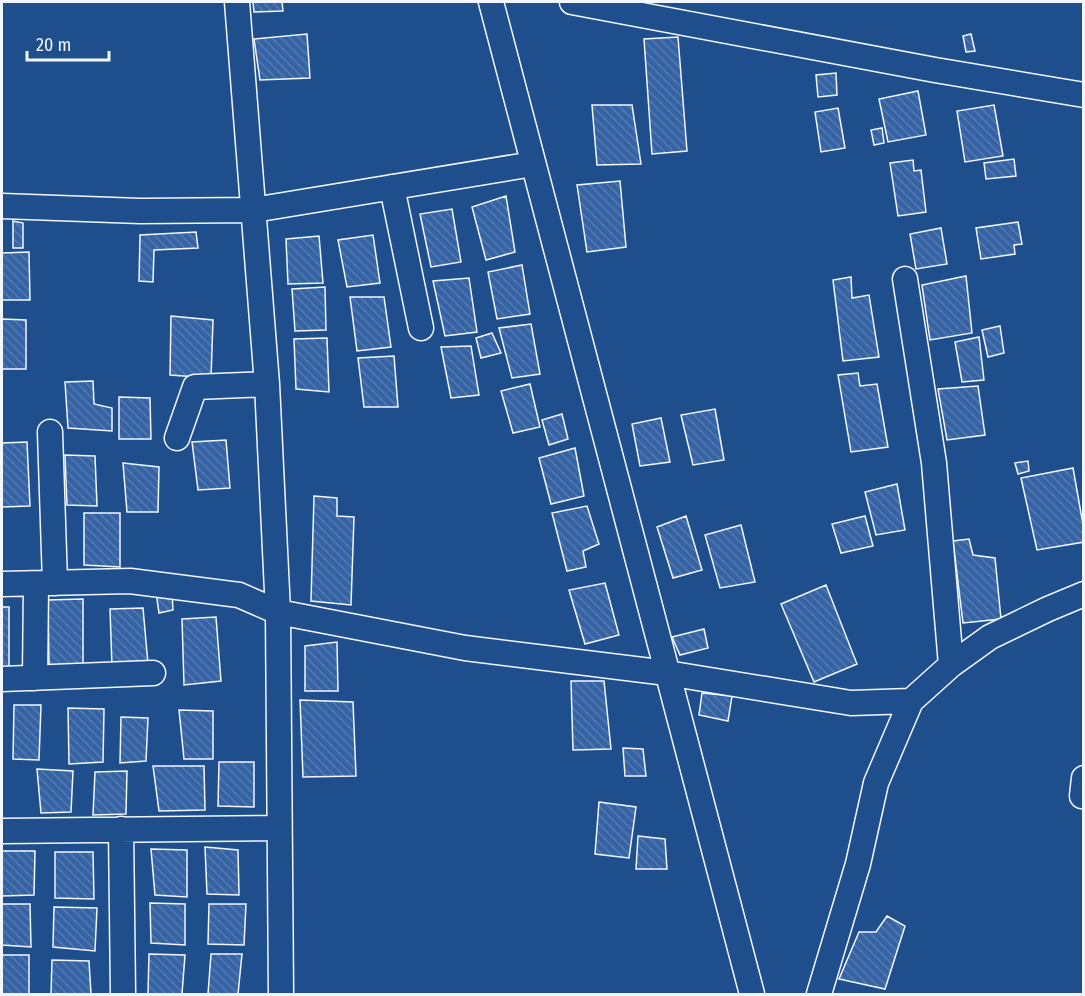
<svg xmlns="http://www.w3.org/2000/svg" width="1085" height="996" font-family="'Fira Sans Condensed',sans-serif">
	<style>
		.building { fill: url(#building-back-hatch); stroke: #f2f6ff; stroke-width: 1.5 }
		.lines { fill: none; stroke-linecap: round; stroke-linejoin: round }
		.minor-casing { stroke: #f2f6ff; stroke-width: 27 }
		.minor { stroke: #1f4e8c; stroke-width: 24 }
	</style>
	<defs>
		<pattern id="building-back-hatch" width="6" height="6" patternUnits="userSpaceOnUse" patternTransform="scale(1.5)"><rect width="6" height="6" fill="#3563a3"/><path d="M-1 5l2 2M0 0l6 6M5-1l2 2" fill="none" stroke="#537ab1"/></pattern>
	</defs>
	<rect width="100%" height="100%" fill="#1f4e8c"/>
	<!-- building -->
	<path class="building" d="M253,2H282L283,11L254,12Z
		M307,34L310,78L260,80L254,39Z
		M971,34L975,51L966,52L963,36Z
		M678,37L687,151L652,154L644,39Z
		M836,73L837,95L818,97L816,75Z
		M918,91L926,135L888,142L879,99Z
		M592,105H632L641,164L597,165Z
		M994,105L1003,156L965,162L957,111Z
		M838,108L845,148L821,152L815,112Z
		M882,128L884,143L874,145L871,130Z
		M1014,159L1016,176L986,179L984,163Z
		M913,160L914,171L921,170L926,212L898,216L890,163Z
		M620,181L626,247L587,252L577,185Z
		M506,196L515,252L486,260L472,207Z
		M452,209L461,262L431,267L420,214Z
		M13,221L23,223V248H13Z
		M1018,222L1022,244L1014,245L1015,254L981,259L976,228Z
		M941,228L947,264L916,269L910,234Z
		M196,232L198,248L154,250L153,282L139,281L140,235Z
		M373,235L380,283L347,287L338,240Z
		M319,236L323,283L288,284L286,239Z
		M29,252L30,300H2V253Z
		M522,265L530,314L497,319L488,272Z
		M966,276L972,333L930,340L922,285Z
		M851,277L852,298L869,295L879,357L843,361L833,280Z
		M469,278L477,332L445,336L433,281Z
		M325,287L326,330L295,331L292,289Z
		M350,297H384L391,347L357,351Z
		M171,316L213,320L211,378L170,375Z
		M2,319L26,320V369H2Z
		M531,324L540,374L512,378L499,328Z
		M1000,326L1004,353L988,357L982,330Z
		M492,333L501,353L481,358L476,338Z
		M979,337L984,380L962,382L955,342Z
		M327,338L329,392L296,389L294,339Z
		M471,346L479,395L451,398L441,347Z
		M394,356L398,407H364L358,358Z
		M858,373L860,386L877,384L888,447L851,452L838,375Z
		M93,381L94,404L112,408V431L68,428L65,382Z
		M530,384L540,427L513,433L501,391Z
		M978,386L985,435L947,440L938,389Z
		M119,397L150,398L151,439H119Z
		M715,409L724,460L693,465L681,415Z
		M562,414L568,439L549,445L542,420Z
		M661,418L670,462L640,466L632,424Z
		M226,440L230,488L198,490L192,442Z
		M27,442L30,506L2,507V443Z
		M575,448L584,496L551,504L539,458Z
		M65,455L95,456L97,506L67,505Z
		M1028,461L1029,471L1018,474L1015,463Z
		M123,463L159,467L158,512H127Z
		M1073,468L1084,530V542L1037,550L1021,478Z
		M897,484L905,530L876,535L865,492Z
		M314,496L337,498V516L354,517L351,605L311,601Z
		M587,506L599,544L583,551L586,567L567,571L552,513Z
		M84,513H120V567L84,565Z
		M686,516L702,570L673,578L657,527Z
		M865,516L873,546L841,553L832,524Z
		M741,525L755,582L720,588L705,535Z
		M969,539L973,555L995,558L1001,619L963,623L953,541Z
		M605,583L619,635L585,644L569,590Z
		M826,585L857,664L814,682L781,604Z
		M172,591L173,610L159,613L156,592Z
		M83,599V664L49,665L48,600Z
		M2,607H9V668L2,667Z
		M143,608L148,664L112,667L110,609Z
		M216,617L221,681L184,685L182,619Z
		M704,629L708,648L680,655L672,637Z
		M337,642L338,691H305V646Z
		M571,681H604L611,749L573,750Z
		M702,693L732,696L728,721L699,715Z
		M300,700L353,702L356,776L303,777Z
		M14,705H41L39,760L13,759Z
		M68,708L104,709L103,762L69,764Z
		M179,710L213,711V759H184Z
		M121,717L148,718L146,761L120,763Z
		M623,748L643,749L646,776H625Z
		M219,762H254V807L218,806Z
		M153,766H204L205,810L159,811Z
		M37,769L73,771L71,812L41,813Z
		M127,771L126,814L93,815L95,772Z
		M599,802L636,807L629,858L595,854Z
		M638,836L665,839L667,869H636Z
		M205,847L238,850L239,895L207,894Z
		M151,849L187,850V897L155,895Z
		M2,851H35L34,895L2,896Z
		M55,852H93L94,899L55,898Z
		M150,903L185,904V945L151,943Z
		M2,904H30L31,947L2,945Z
		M209,904H246L244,945L208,944Z
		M54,907L97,908L95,951L53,947Z
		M887,916L905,926L885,989L839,979L859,932H876Z
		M149,954L185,955L182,994H148Z
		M211,954H242L238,994H208Z
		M2,955H29V994H2Z
		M52,960L89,961L91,994H51Z"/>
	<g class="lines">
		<defs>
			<path id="minor" d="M237,2L267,384L278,612L281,994
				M491,2L752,994
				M572,2L935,70L1084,95
				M392,187L421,328
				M2,206L140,211L254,210L533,164
				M905,279L934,463L951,665
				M50,432L55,583
				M177,438L195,387L267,384
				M2,584L130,581L239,595L278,612L465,648L667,673L851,703L911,701
				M35,678L36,584
				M2,679L153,673
				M1082,796L1084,778
				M121,829L123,994
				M2,831L279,828
				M819,994L858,864L876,783L911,701L951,665L990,637L1048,609L1084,594"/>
		</defs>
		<!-- minor casing -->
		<use href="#minor" class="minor-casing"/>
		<!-- minor -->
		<use href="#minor" class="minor"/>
	</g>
	<!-- border -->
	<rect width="1085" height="996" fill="none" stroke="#f2f6ff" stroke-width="6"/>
	<!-- scale -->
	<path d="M27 51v9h82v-9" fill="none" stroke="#f2f6ff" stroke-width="3"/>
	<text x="36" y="51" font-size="18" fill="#f2f6ff" stroke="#1f4e8c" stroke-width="4.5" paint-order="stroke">20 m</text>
</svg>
